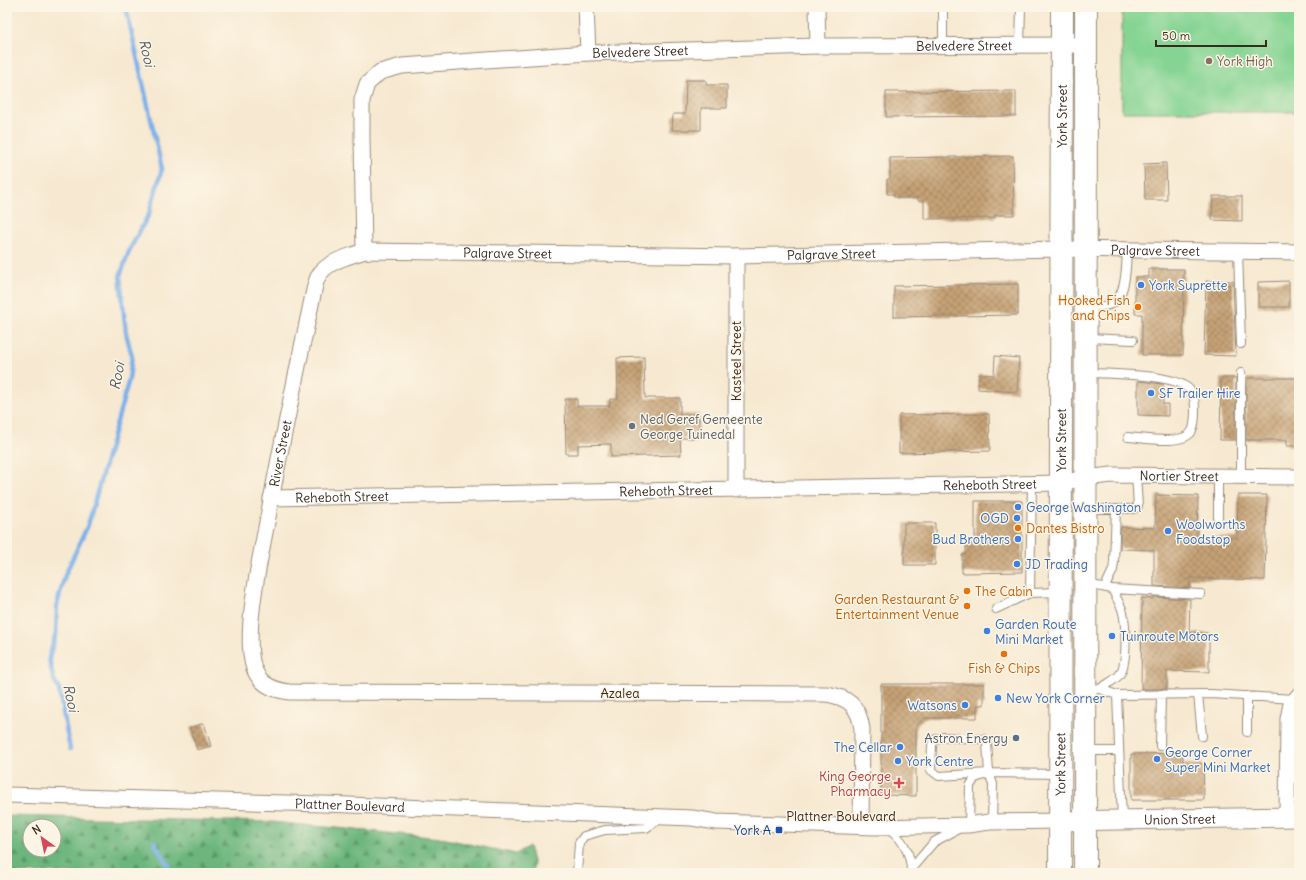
<svg xmlns="http://www.w3.org/2000/svg" width="1306" height="880" font-family="Delius,sans-serif">
	<style>
		.forest { fill: url(#forest-firs); stroke: #54704e; fill-rule: evenodd }
		.garden { fill: #85d493; stroke: #607f58 }
		.lines { fill: none; stroke-linecap: round; stroke-linejoin: round }
		.stream { stroke: #7bb1e9; stroke-width: 4.5 }
		.building { fill: url(#building-cross-hatch) }
		.service-casing { stroke: #998a78; stroke-width: 10 }
		.minor-casing { stroke: #998a78; stroke-width: 17 }
		.tertiary-casing { stroke: #998a78; stroke-width: 21 }
		.secondary-casing { stroke: #998a78; stroke-width: 24 }
		.service { stroke: #fff; stroke-width: 8 }
		.minor { stroke: #fff; stroke-width: 15 }
		.tertiary { stroke: #fff; stroke-width: 19 }
		.secondary { stroke: #fff; stroke-width: 22 }
		.education-dot { fill: #8d6e63; stroke: #fcf5e5; stroke-width: 1.5 }
		.shop-dot { fill: #3f7fe0; stroke: #fcf5e5; stroke-width: 1.5 }
		.food-dot { fill: #e8710a; stroke: #fcf5e5; stroke-width: 1.5 }
		.worship-dot { fill: #6b7280; stroke: #fcf5e5; stroke-width: 1.5 }
		.service-dot { fill: #5c6f8a; stroke: #fcf5e5; stroke-width: 1.5 }
		.health-dot { fill: #e0444e; stroke: #fcf5e5; stroke-width: 1.5 }
		.transit-dot { fill: #1a4fb4; stroke: #fcf5e5; stroke-width: 1.5 }
		.labels { text-anchor: middle; stroke-width: 3; stroke-linejoin: round; paint-order: stroke }
		.street-label { font-size: 13px; fill: #3b2a1e; stroke: #fcf5e5 }
		.education-label { font-size: 13px; fill: #785e54; stroke: #fcf5e5; text-anchor: start }
		.shop-label { font-size: 13px; fill: #366cbe; stroke: #fcf5e5; text-anchor: start }
		.food-label { font-size: 13px; fill: #c56008; stroke: #fcf5e5; text-anchor: end }
		.worship-label { font-size: 13px; fill: #5b616d; stroke: #fcf5e5; text-anchor: start }
		.service-label { font-size: 13px; fill: #4e5e75; stroke: #fcf5e5; text-anchor: end }
		.health-label { font-size: 13px; fill: #be3a42; stroke: #fcf5e5; text-anchor: end }
		.transit-label { font-size: 13px; fill: #164399; stroke: #fcf5e5; text-anchor: end }
		.water-label { font-size: 14px; font-style: italic; fill: #515965; stroke: #fcf5e5 }
	</style>
	<defs>
		<pattern id="forest-firs" width="22" height="20" patternUnits="userSpaceOnUse"><rect width="22" height="20" fill="#6cb67d"/><path d="M5 1l3.5 6h-7zM16 11l3.5 6h-7z" fill="#5a9466"/></pattern>
		<pattern id="building-cross-hatch" width="8" height="8" patternUnits="userSpaceOnUse"><rect width="8" height="8" fill="#c6a276"/><path d="M0 0l8 8M0 8l8-8" fill="none" stroke="#a28460"/></pattern>
	</defs>
	<rect width="100%" height="100%" fill="#fcf5e5"/>
	<filter id="ink" filterUnits="userSpaceOnUse"><feTurbulence type="fractalNoise" baseFrequency=".025" numOctaves="2"/><feDisplacementMap in="SourceGraphic" scale="8" xChannelSelector="R" yChannelSelector="G"/><feConvolveMatrix kernelMatrix="1 2 1 2 8 2 1 2 1" color-interpolation-filters="sRGB"/></filter>
	<filter id="wash" filterUnits="userSpaceOnUse"><feTurbulence type="fractalNoise" baseFrequency=".012" numOctaves="4" result="noise"/><feDisplacementMap in="SourceGraphic" scale="16" xChannelSelector="R" yChannelSelector="G"/><feGaussianBlur stdDeviation="0.9" result="paint"/><feColorMatrix in="noise" values="0 0 0 0 0 0 0 0 0 0 0 0 0 0 0 0 0 1.4 0 .05"/><feComposite in="paint" operator="in"/></filter>
	<g filter="url(#wash)">
		<rect width="100%" height="100%" fill="#f7e9d1"/>
		<!-- forest -->
		<path class="forest" d="M7,816L272,822L441,838L516,854L529,846L534,865L532,873H55L54,871L41,873H7ZM30,826H54V850H30Z"/>
		<!-- garden -->
		<path class="garden" d="M1122,7H1299V112H1122Z"/>
		<g class="lines">
			<!-- stream -->
			<path class="stream" d="M70,749L59,690L53,677L49,658L56,634L57,605L65,575L88,525L129,379L132,356L126,333L120,276L130,249L149,214L162,169L126,7
				M154,842L173,873"/>
		</g>
		<g id="blocks">
			<!-- building -->
			<path class="building" d="M686,80H706V85H727V108H701V130H672L673,114H685Z
				M1016,91V116L886,117V92Z
				M1013,156L1014,215H995V218L924,219V201H918V198H897V197H894V194H887V179H890V158Z
				M1166,163L1167,200H1145L1144,164Z
				M1213,196H1242V221L1212,220Z
				M1149,269H1184L1183,355H1142V314H1135V277H1149Z
				M1206,281H1233L1236,356L1204,355Z
				M1289,281V307H1258V282Z
				M1018,284V315L894,317V286Z
				M995,356L1019,358L1017,392L978,389L979,374L994,375Z
				M644,357L645,398H680V414H699V438H680L681,455L611,457V444L578,445V454H566L565,399H577V406H610V399H618L617,358Z
				M1221,378H1236V440H1220Z
				M1246,378H1299V446H1287V440H1246Z
				M1138,381L1163,384V404H1168V416L1138,415Z
				M989,414L990,451L899,453V415Z
				M1156,495L1198,496L1197,537L1237,538L1238,495H1267L1265,580L1190,578V588L1154,586V550L1120,549L1121,527L1155,528Z
				M975,501H1022V572L962,573V555L966,554V544H975Z
				M904,523H935V565H904Z
				M1153,597L1190,599L1189,633H1209V672L1167,671V689H1141L1142,598L1153,599Z
				M881,684H984V705H977V718H924L916,726V796L881,795Z
				M204,723L211,746L197,750L190,728Z
				M1183,753V764H1203L1204,800H1131V754Z"/>
		</g>
	</g>
	<g filter="url(#ink)">
		<use href="#blocks" fill-opacity="0" stroke="#998a78" stroke-width="1"/>
		<g class="lines">
			<defs>
				<path id="service" d="M943,7V46
					M1020,46L1021,7
					M1238,251L1241,344
					M1087,306C1094,306 1105,308 1111,304C1127,297 1126,265 1127,250
					M1087,338L1133,340
					M1086,373C1110,374 1166,374 1185,386C1194,391 1195,400 1195,410C1195,416 1195,425 1192,431C1184,446 1143,438 1128,437
					M1218,476V518
					M1241,476V373
					M1086,509H1116L1114,562L1113,570L1105,587
					M1116,509H1134L1138,506L1136,475
					M1087,584L1112,589C1115,595 1119,602 1122,609C1126,621 1128,662 1120,674C1116,680 1106,684 1100,689
					M1112,589L1201,594
					M1030,593L1032,484
					M996,609L1030,593L1059,592
					M1087,687L1100,689L1117,695L1211,694L1295,699
					M1198,694L1202,736
					M1117,695L1122,820
					M1247,732V696
					M1160,746L1161,694
					M1086,751H1119
					M992,822L993,784L989,773L987,743L983,739H979L943,737L934,740L932,745L931,770L939,776L989,773L1059,774
					M969,825L970,786L975,778L984,775
					M888,828C902,838 910,852 911,869
					M911,869L934,842L960,828
					M577,873L579,843L584,836L605,830L646,828L661,818"/>
				<g id="minor">
					<path d="M586,7L588,53"/>
					<path d="M817,7L818,46"/>
					<path id="s1" d="M364,251L362,139V100L367,84L380,72L402,66L588,53L818,46L1086,45"/>
					<path d="M736,256V490"/>
					<path id="s2" d="M271,498L1061,483L1085,478L1112,475L1299,477"/>
					<path id="s3" d="M7,795L323,804L692,818L716,822L875,827L968,825L989,822L1060,821"/>
					<path d="M1287,817L1288,719L1291,704L1299,695"/>
					<path id="s4" d="M861,826L862,729C859,706 848,697 826,694L289,692C275,690 263,686 256,673C239,641 264,543 270,506C283,434 299,362 314,290C315,286 316,281 318,277C326,261 349,257 364,251L736,256L1061,249L1299,252"/>
				</g>
				<g id="tertiary">
					<path id="s5" d="M1060,821L1299,817"/>
				</g>
				<g id="secondary">
					<path id="s6" d="M1060,873L1062,7"/>
					<path d="M1085,873L1086,7"/>
				</g>
			</defs>
			<!-- service casing -->
			<use href="#service" class="service-casing"/>
			<!-- minor casing -->
			<use href="#minor" class="minor-casing"/>
			<!-- tertiary casing -->
			<use href="#tertiary" class="tertiary-casing"/>
			<!-- secondary casing -->
			<use href="#secondary" class="secondary-casing"/>
			<!-- service -->
			<use href="#service" class="service"/>
			<!-- minor -->
			<use href="#minor" class="minor"/>
			<!-- tertiary -->
			<use href="#tertiary" class="tertiary"/>
			<!-- secondary -->
			<use href="#secondary" class="secondary"/>
		</g>
	</g>
	<!-- markers -->
	<circle class="education-dot" cx="1209" cy="61" r="4"/>
	<g class="shop-dot">
		<circle cx="1141" cy="285" r="4"/>
		<circle cx="1151" cy="393" r="4"/>
		<circle cx="1018" cy="507" r="4"/>
		<circle cx="1017" cy="518" r="4"/>
		<circle cx="1168" cy="531" r="4"/>
		<circle cx="1018" cy="539" r="4"/>
		<circle cx="1017" cy="564" r="4"/>
		<circle cx="987" cy="631" r="4"/>
		<circle cx="1112" cy="636" r="4"/>
		<circle cx="998" cy="698" r="4"/>
		<circle cx="965" cy="705" r="4"/>
		<circle cx="900" cy="747" r="4"/>
		<circle cx="1157" cy="759" r="4"/>
		<circle cx="898" cy="761" r="4"/>
	</g>
	<g class="food-dot">
		<circle cx="1138" cy="307" r="4"/>
		<circle cx="1018" cy="528" r="4"/>
		<circle cx="967" cy="591" r="4"/>
		<circle cx="967" cy="606" r="4"/>
		<circle cx="1004" cy="654" r="4"/>
	</g>
	<circle class="worship-dot" cx="632" cy="426" r="4"/>
	<circle class="service-dot" cx="1016" cy="738" r="4"/>
	<path class="health-dot" d="M897 777h4v4h4v4h-4v4h-4v-4h-4v-4h4z"/>
	<rect class="transit-dot" x="775" y="826" width="8" height="8" rx="2"/>
	<g class="labels">
		<!-- street labels -->
		<g class="street-label">
			<text dy="5" stroke="none"><textPath href="#s1" startOffset="771">Belvedere Street</textPath></text>
			<text dy="5" stroke="none"><textPath href="#s1" startOffset="447">Belvedere Street</textPath></text>
			<text dy="5" stroke="none"><textPath href="#s6" startOffset="757">York Street</textPath></text>
			<text dy="5" stroke="none"><textPath href="#s4" startOffset="1978">Palgrave Street</textPath></text>
			<text dy="5" stroke="none"><textPath href="#s4" startOffset="1330">Palgrave Street</textPath></text>
			<text dy="5" stroke="none"><textPath href="#s4" startOffset="1654">Palgrave Street</textPath></text>
			<text transform="translate(736 361) rotate(-90)" y="5">Kasteel Street</text>
			<text dy="5" stroke="none"><textPath href="#s6" startOffset="433">York Street</textPath></text>
			<text dy="5" stroke="none"><textPath href="#s4" startOffset="952">River Street</textPath></text>
			<text dy="5" stroke="none"><textPath href="#s2" startOffset="909">Nortier Street</textPath></text>
			<text dy="5" stroke="none"><textPath href="#s2" startOffset="719">Reheboth Street</textPath></text>
			<text dy="5" stroke="none"><textPath href="#s2" startOffset="395">Reheboth Street</textPath></text>
			<text dy="5" stroke="none"><textPath href="#s2" startOffset="71">Reheboth Street</textPath></text>
			<text x="620" y="698">Azalea</text>
			<text dy="5" stroke="none"><textPath href="#s6" startOffset="109">York Street</textPath></text>
			<text dy="5" stroke="none"><textPath href="#s3" startOffset="343">Plattner Boulevard</textPath></text>
			<text x="841" y="821">Plattner Boulevard</text>
			<text dy="5" stroke="none"><textPath href="#s5" startOffset="120">Union Street</textPath></text>
		</g>
		<!-- education labels -->
		<g class="education-label">
			<text x="1217" y="66">York High</text>
		</g>
		<!-- shop labels -->
		<g class="shop-label">
			<text x="1149" y="290">York Suprette</text>
			<text x="1159" y="398">SF Trailer Hire</text>
			<text x="1026" y="512">George Washington</text>
			<text x="1009" y="523" text-anchor="end">OGD</text>
			<text x="1176" y="529">Woolworths<tspan x="1176" dy="15">Foodstop</tspan></text>
			<text x="1010" y="544" text-anchor="end">Bud Brothers</text>
			<text x="1025" y="569">JD Trading</text>
			<text x="995" y="629">Garden Route<tspan x="995" dy="15">Mini Market</tspan></text>
			<text x="1120" y="641">Tuinroute Motors</text>
			<text x="1006" y="703">New York Corner</text>
			<text x="957" y="710" text-anchor="end">Watsons</text>
			<text x="892" y="752" text-anchor="end">The Cellar</text>
			<text x="1165" y="757">George Corner<tspan x="1165" dy="15">Super Mini Market</tspan></text>
			<text x="906" y="766">York Centre</text>
		</g>
		<!-- food labels -->
		<g class="food-label">
			<text x="1130" y="305">Hooked Fish<tspan x="1130" dy="15">and Chips</tspan></text>
			<text x="1026" y="533" text-anchor="start">Dantes Bistro</text>
			<text x="975" y="596" text-anchor="start">The Cabin</text>
			<text x="959" y="604">Garden Restaurant &amp;<tspan x="959" dy="15">Entertainment Venue</tspan></text>
			<text x="1004" y="673" text-anchor="middle">Fish &amp; Chips</text>
		</g>
		<!-- worship labels -->
		<g class="worship-label">
			<text x="640" y="424">Ned Geref Gemeente<tspan x="640" dy="15">George Tuinedal</tspan></text>
		</g>
		<!-- service labels -->
		<g class="service-label">
			<text x="1008" y="743">Astron Energy</text>
		</g>
		<!-- health labels -->
		<g class="health-label">
			<text x="891" y="781">King George<tspan x="891" dy="15">Pharmacy</tspan></text>
		</g>
		<!-- transit labels -->
		<g class="transit-label">
			<text x="771" y="835">York A</text>
		</g>
		<!-- water labels -->
		<g class="water-label">
			<text transform="translate(147 53) rotate(77)" y="5">Rooi</text>
			<text transform="translate(117 376) rotate(-79)" y="5">Rooi</text>
			<text transform="translate(71 698) rotate(78)" y="5">Rooi</text>
		</g>
	</g>
	<!-- margin -->
	<rect width="1306" height="880" fill="none" stroke="#fcf5e5" stroke-width="24"/>
	<!-- north arrow -->
	<g transform="translate(42 838) rotate(327)"><circle r="19" fill="#fcf5e5" stroke="#afa495"/>
	<path d="M0-3L7 15L0 10L-7 15Z" fill="#d1495b"/>
	<text y="-6" font-size="11" font-weight="bold" text-anchor="middle" fill="#3b2a1e">N</text>
	</g>
	<!-- scale -->
	<path d="M1156 40v6h110v-6" fill="none" stroke="#3b2a1e" stroke-width="2"/>
	<text x="1162" y="40" font-size="12" fill="#3b2a1e" stroke="#fcf5e5" stroke-width="3" paint-order="stroke">50 m</text>
</svg>
